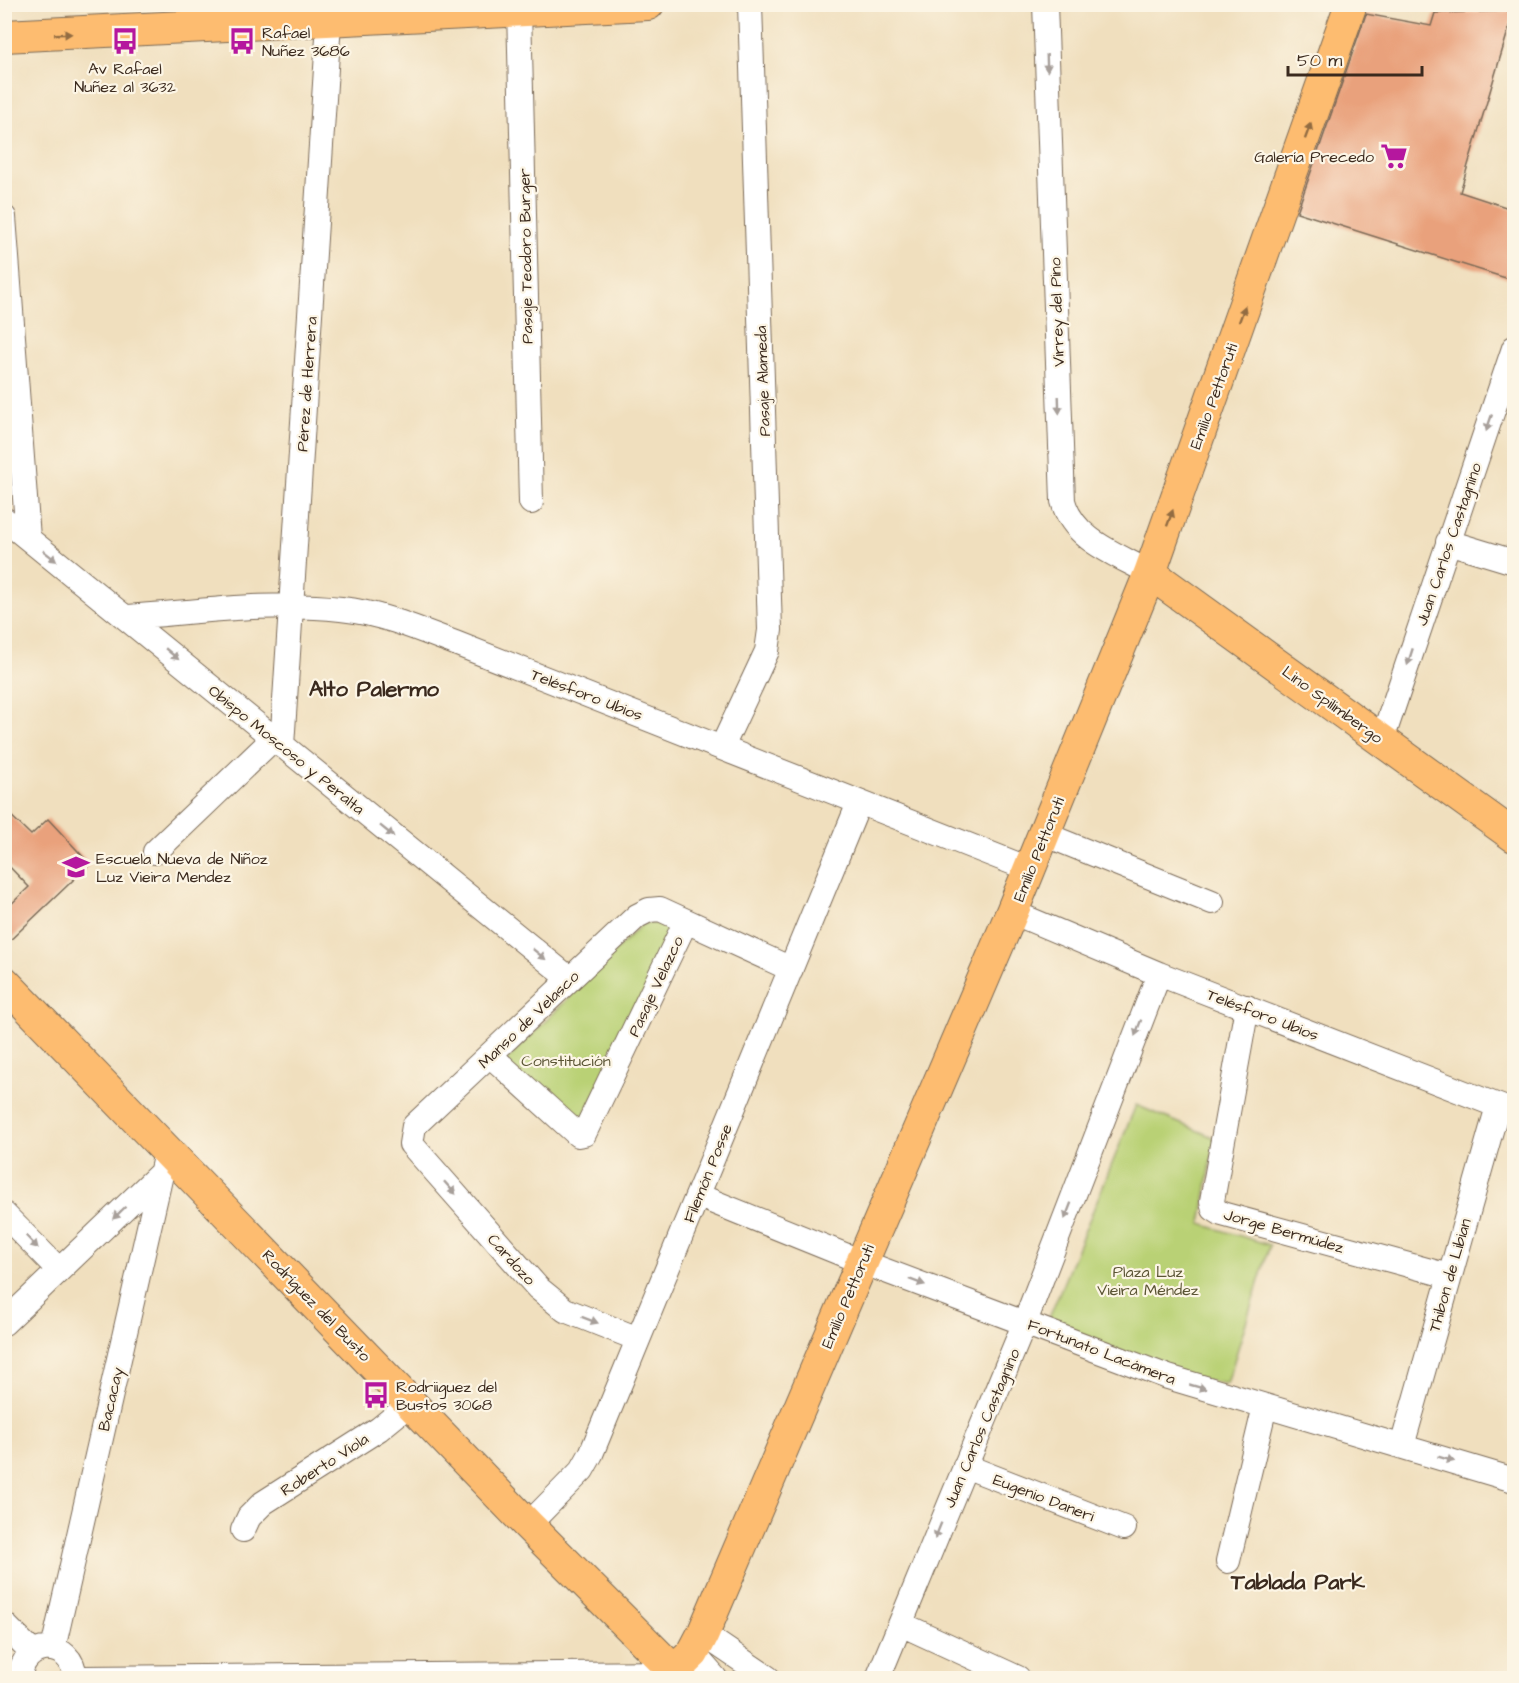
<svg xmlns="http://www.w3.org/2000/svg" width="1519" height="1683" font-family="'Architects Daughter',sans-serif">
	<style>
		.green { fill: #b9d175; stroke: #7a7e4a; stroke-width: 1.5 }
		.building { fill: #e9a17c }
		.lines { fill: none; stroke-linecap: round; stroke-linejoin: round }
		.minor-casing { stroke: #7a6956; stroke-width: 26 }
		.major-casing { stroke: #7a6956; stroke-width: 34 }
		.minor { stroke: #fff; stroke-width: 24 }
		.major { stroke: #fdbc6f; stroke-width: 32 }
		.oneway { fill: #926c42 }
		.oneway2 { fill: #a79f9a }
		.labels { text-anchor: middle; stroke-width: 4.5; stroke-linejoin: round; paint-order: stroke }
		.poi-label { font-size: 16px; fill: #3b2a1e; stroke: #fcf5e5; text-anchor: start }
		.street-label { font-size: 16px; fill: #3b2a1e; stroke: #fcf5e5 }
		.park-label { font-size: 16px; fill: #5a5434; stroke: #fcf5e5 }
		.district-label { font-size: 22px; font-weight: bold; fill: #3b2a1e; stroke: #fcf5e5 }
	</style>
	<rect width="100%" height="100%" fill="#fcf5e5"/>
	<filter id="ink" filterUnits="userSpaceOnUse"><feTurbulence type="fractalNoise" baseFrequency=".0167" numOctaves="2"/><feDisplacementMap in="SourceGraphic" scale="12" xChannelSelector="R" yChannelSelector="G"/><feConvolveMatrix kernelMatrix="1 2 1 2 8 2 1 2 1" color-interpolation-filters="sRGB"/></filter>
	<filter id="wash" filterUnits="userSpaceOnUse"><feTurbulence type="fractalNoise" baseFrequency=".008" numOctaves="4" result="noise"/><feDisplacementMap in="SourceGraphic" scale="24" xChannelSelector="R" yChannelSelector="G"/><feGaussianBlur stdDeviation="1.35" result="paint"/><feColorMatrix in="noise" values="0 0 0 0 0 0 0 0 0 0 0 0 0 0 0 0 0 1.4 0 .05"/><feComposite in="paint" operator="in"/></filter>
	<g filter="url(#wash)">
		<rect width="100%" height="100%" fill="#f0dfbe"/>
		<!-- green -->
		<path class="green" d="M654,923H680L580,1125L504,1063L642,924Z
			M1136,1105L1215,1138L1201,1224L1270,1245L1227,1384L1187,1377L1047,1323Z"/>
		<g id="blocks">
			<!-- building -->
			<path class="building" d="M1514,11L1460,192L1515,210V281L1297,212L1366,14L1431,26L1435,13Z
				M4,809L31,835L48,819L90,864L4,946V911L29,887L4,861Z"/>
		</g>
	</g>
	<g filter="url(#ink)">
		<use href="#blocks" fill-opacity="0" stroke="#7a6956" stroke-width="1.5"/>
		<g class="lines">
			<defs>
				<path id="minor" d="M1045,4L1063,501C1074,541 1117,554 1150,573
					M519,9L531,502
					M4,217L28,538
					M4,519L570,979
					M1448,542L1514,562
					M127,617C198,612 271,601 341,609C381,613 418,629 455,643L1029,869
					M1382,740L1514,348
					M282,746L329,22
					M722,747L767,651L770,630L750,4
					M1044,834L1212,902
					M155,852L273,739
					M1012,912L1159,974L1514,1112
					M1247,1007L1212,1201L1214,1209L1222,1214L1449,1276
					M491,1056L578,1135L584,1134L686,921
					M699,1196L862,1262L1168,1377L1514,1480
					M4,1214L59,1270
					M4,1323L161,1173
					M638,1339L565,1310L538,1288L411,1144L414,1126L637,916L649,910L660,909L791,969
					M1402,1446L1498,1106
					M965,1466L1124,1528
					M528,1525L582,1470L591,1454L859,803
					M243,1530L249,1517L263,1503L379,1429L411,1403
					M1228,1561L1265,1406
					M4,1624L33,1653
					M901,1624L1018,1678
					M703,1634L768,1678
					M53,1649L167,1148
					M693,1653L715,1678
					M20,1678C21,1640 73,1638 75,1678
					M81,1678L675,1673
					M878,1678L1025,1322L1159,974"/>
				<path id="major" d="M4,36L648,4
					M1150,573L1514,836
					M4,982L528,1525L681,1678
					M667,1678L693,1653L703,1634L1012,912L1150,573L1351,4"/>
			</defs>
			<!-- minor casing -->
			<use href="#minor" class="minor-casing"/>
			<!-- major casing -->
			<use href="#major" class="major-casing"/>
			<!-- minor -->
			<use href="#minor" class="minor"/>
			<!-- major -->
			<use href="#major" class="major"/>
		</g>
		<!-- one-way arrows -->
		<defs><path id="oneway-solid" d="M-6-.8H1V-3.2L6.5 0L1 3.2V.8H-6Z" transform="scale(1.5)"/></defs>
		<g class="oneway">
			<use href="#oneway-solid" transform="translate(63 34) rotate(-2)"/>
			<use href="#oneway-solid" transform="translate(1308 131) rotate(-70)"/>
			<use href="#oneway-solid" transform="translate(1242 314) rotate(-70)"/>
			<use href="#oneway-solid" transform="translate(1170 518) rotate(-70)"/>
		</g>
		<g class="oneway2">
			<use href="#oneway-solid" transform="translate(1047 63) rotate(88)"/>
			<use href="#oneway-solid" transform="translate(1059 405) rotate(88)"/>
			<use href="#oneway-solid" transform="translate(1489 423) rotate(109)"/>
			<use href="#oneway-solid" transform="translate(50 556) rotate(38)"/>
			<use href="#oneway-solid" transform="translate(172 654) rotate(40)"/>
			<use href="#oneway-solid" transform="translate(1410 657) rotate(108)"/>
			<use href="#oneway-solid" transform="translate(387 831) rotate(39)"/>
			<use href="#oneway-solid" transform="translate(539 954) rotate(39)"/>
			<use href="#oneway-solid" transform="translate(1138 1028) rotate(111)"/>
			<use href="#oneway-solid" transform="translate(450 1188) rotate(48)"/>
			<use href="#oneway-solid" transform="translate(1068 1211) rotate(111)"/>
			<use href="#oneway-solid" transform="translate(119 1213) rotate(136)"/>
			<use href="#oneway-solid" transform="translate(32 1242) rotate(46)"/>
			<use href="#oneway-solid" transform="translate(917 1282) rotate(20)"/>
			<use href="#oneway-solid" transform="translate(590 1320) rotate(21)"/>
			<use href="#oneway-solid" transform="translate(1198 1387) rotate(16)"/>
			<use href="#oneway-solid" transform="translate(1446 1459) rotate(17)"/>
			<use href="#oneway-solid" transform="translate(938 1531) rotate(112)"/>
		</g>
	</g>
	<!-- icons -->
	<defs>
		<symbol id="bus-bare" viewBox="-9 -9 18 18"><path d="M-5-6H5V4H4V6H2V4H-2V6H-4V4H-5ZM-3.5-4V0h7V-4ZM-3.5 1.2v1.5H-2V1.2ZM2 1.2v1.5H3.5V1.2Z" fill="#b5179e" stroke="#fcf5e5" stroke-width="2.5" paint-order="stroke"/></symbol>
		<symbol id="supermarket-bare" viewBox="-9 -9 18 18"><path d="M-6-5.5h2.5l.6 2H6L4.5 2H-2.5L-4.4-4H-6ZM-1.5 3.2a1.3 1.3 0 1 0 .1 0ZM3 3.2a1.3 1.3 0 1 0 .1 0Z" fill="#b5179e" stroke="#fcf5e5" stroke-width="2.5" paint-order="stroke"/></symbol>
		<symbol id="school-bare" viewBox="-9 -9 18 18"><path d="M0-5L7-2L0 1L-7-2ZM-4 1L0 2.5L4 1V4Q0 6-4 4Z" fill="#b5179e" stroke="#fcf5e5" stroke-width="2.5" paint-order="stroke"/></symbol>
	</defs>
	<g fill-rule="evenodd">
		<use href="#bus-bare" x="106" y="22" width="38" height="38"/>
		<use href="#bus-bare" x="223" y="22" width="38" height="38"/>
		<use href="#supermarket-bare" x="1375" y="137" width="38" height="38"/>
		<use href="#school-bare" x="57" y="848" width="38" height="38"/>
		<use href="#bus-bare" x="357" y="1376" width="38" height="38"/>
	</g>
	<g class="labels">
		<!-- poi labels -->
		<g class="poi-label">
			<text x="262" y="38">Rafael<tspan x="262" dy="18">Nuñez 3686</tspan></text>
			<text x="125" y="74" text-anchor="middle">Av Rafael<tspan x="125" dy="18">Nuñez al 3632</tspan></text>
			<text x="1374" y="162" text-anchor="end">Galería Precedo</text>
			<text x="96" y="864">Escuela Nueva de Niñoz<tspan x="96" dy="18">Luz Vieira Mendez</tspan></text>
			<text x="396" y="1392">Rodriiguez del<tspan x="396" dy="18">Bustos 3068</tspan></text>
		</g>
		<!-- street labels -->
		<g class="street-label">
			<text transform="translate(525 256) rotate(-91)" y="6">Pasaje Teodoro Burger</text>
			<text transform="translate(1056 312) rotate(-92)" y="6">Virrey del Pino</text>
			<text transform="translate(762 381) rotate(-92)" y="6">Pasaje Alameda</text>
			<text transform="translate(306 384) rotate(-86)" y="6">Pérez de Herrera</text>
			<text transform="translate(1213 396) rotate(-70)" y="6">Emilio Pettoruti</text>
			<text transform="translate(1448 544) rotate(-71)" y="6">Juan Carlos Castagnino</text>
			<text transform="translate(587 694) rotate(21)" y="6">Telésforo Ubios</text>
			<text transform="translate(1333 704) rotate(36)" y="6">Lino Spilimbergo</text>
			<text transform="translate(287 749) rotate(39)" y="6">Obispo Moscoso y Peralta</text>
			<text transform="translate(1038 849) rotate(-68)" y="6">Emilio Pettoruti</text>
			<text transform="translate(655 986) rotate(-65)" y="6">Pasaje Velazco</text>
			<text transform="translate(1263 1014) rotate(21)" y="6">Telésforo Ubios</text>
			<text transform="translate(528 1019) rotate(-44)" y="6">Manso de Velasco</text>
			<text transform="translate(707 1173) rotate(-68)" y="6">Filemón Posse</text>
			<text transform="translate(1284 1230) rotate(16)" y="6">Jorge Bermúdez</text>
			<text transform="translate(512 1259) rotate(48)" y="6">Cardozo</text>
			<text transform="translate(1449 1275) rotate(-74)" y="6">Thibon de Libian</text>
			<text transform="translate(847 1296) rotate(-67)" y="6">Emilio Pettoruti</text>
			<text transform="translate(317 1305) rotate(46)" y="6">Rodríguez del Busto</text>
			<text transform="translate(1102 1351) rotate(21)" y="6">Fortunato Lacámera</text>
			<text transform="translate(110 1399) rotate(-77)" y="6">Bacacay</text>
			<text transform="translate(981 1428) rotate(-67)" y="6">Juan Carlos Castagnino</text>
			<text transform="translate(324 1464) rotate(-33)" y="6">Roberto Viola</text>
			<text transform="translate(1044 1497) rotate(21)" y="6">Eugenio Daneri</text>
		</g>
		<!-- park labels -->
		<g class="park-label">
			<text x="566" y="1066">Constitución</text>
			<text x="1148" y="1277">Plaza Luz<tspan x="1148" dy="18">Vieira Méndez</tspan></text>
		</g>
		<!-- district labels -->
		<g class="district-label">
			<text x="374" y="696">Alto Palermo</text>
			<text x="1298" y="1589">Tablada Park</text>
		</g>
	</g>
	<!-- margin -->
	<rect width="1519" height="1683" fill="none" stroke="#fcf5e5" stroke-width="24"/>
	<!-- scale -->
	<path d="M1288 66v9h134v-9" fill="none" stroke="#3b2a1e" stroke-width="3"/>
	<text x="1297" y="66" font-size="18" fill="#3b2a1e" stroke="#fcf5e5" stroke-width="4.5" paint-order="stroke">50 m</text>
</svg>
